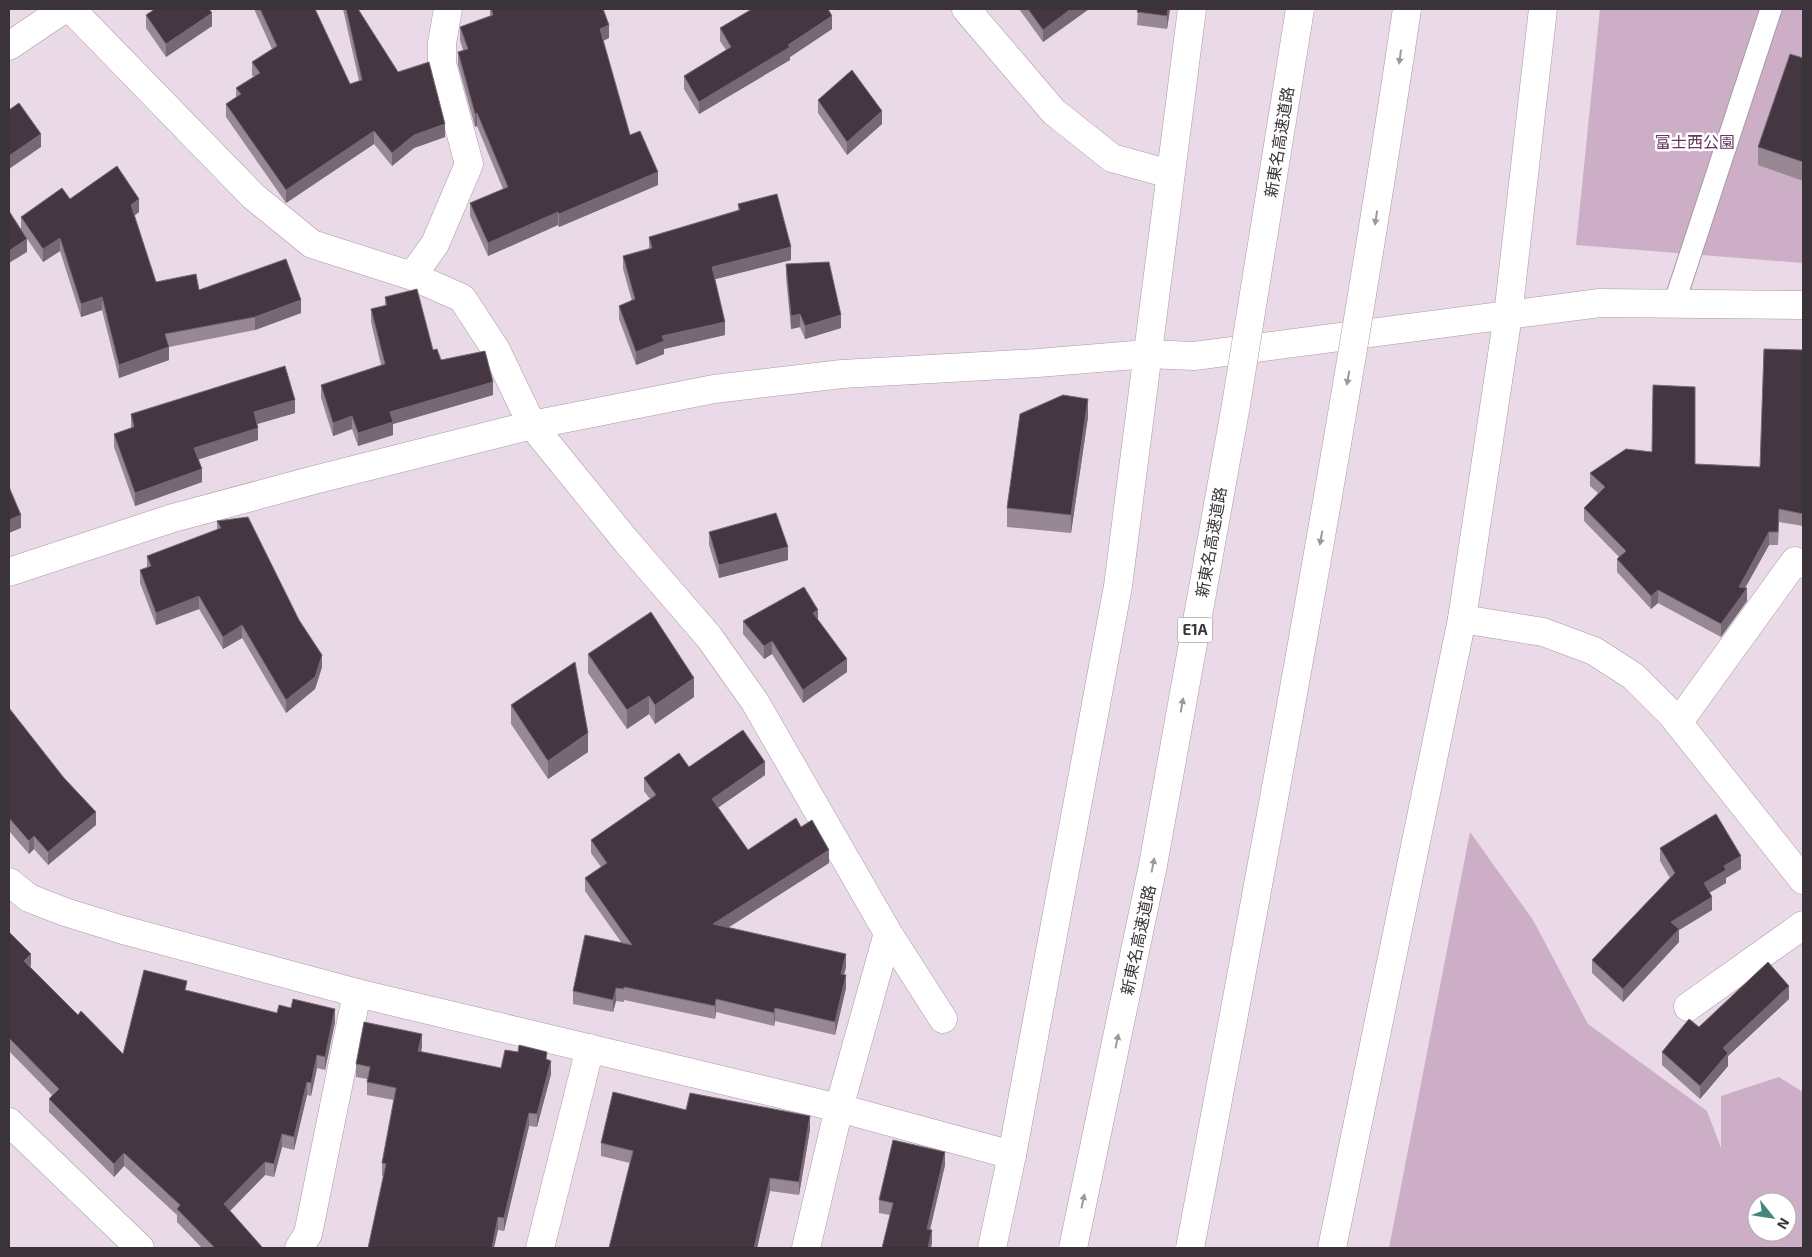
<svg xmlns="http://www.w3.org/2000/svg" width="1812" height="1257" font-family="'Exo 2','Noto Sans JP',sans-serif">
	<style>
		.green { fill: #ccaec7; fill-rule: evenodd }
		.lines { fill: none; stroke-linecap: round; stroke-linejoin: round }
		.lane-casing { stroke: #aa99a6; stroke-width: 23 }
		.street-casing { stroke: #aa99a6; stroke-width: 29 }
		.secondary-casing { stroke: #aa99a6; stroke-width: 29 }
		.lane { stroke: #fff; stroke-width: 21 }
		.street { stroke: #fff; stroke-width: 28 }
		.secondary { stroke: #fff; stroke-width: 28 }
		.highway-bridge-casing { stroke: #aa99a6; stroke-width: 29; stroke-linecap: butt }
		.highway-bridge { stroke: #fff; stroke-width: 28 }
		.wall { fill: #978894 }
		.shaded-wall { fill: #766874 }
		.building { fill: #443742; stroke: #766874 }
		.oneway { fill: #9c999c }
		.labels { text-anchor: middle; stroke-width: 5; stroke-linejoin: round; paint-order: stroke }
		.shield { fill: #fff; stroke: #757074; stroke-width: 1 }
		.shield-label { font-size: 15px; font-weight: bold; fill: #3a3339 }
		.street-label { font-size: 16px; fill: #3a3339; stroke: #fff }
		.park-label { font-size: 16px; fill: #693762; stroke: #fff }
	</style>
	<rect width="100%" height="100%" fill="#ead9e7"/>
	<!-- green -->
	<path class="green" d="M1600,9H1803V263L1576,245Z
		M1470,832L1533,920L1588,1024L1707,1111L1721,1148V1096L1779,1077L1803,1092V1248H1389ZM1757,1202H1787V1232H1757Z"/>
	<g class="lines">
		<defs>
			<path id="lane" d="M1674,304L1771,9"/>
			<path id="street" d="M71,9L253,196L312,244L412,276L462,298L496,350L532,425L627,542L709,637L755,702L888,933L943,1019
				M966,9L1054,112L1112,158L1170,174
				M9,46L64,9
				M412,276L435,244L469,164L442,64V43L448,9
				M1462,619L1543,632L1594,651L1633,676L1672,715L1803,880
				M1678,723L1795,561L1803,564
				M1688,1007L1803,925
				M9,1122L140,1248
				M299,1248L308,1234L357,993
				M540,1248L590,1048
				M806,1248L839,1108L888,933
				M992,1248L1012,1155L1118,586L1192,9"/>
			<path id="secondary" d="M9,572L173,518L314,480L532,425L714,389L842,374L1038,363L1147,354L1194,356L1600,303L1803,305
				M9,882L29,898L65,912L123,930L357,993L839,1108L1012,1155
				M1332,1248L1462,619L1508,315L1543,9"/>
		</defs>
		<!-- lane casing -->
		<use href="#lane" class="lane-casing"/>
		<!-- street casing -->
		<use href="#street" class="street-casing"/>
		<!-- secondary casing -->
		<use href="#secondary" class="secondary-casing"/>
		<!-- lane -->
		<use href="#lane" class="lane"/>
		<!-- street -->
		<use href="#street" class="street"/>
		<!-- secondary -->
		<use href="#secondary" class="secondary"/>
		<defs>
			<path id="highway-bridge" d="M1073,1248L1153,865L1236,405L1300,9
				M1190,1248C1268,836 1345,424 1407,9"/>
		</defs>
		<!-- highway-bridge casing -->
		<use href="#highway-bridge" class="highway-bridge-casing"/>
		<!-- highway-bridge -->
		<use href="#highway-bridge" class="highway-bridge"/>
	</g>
	<!-- wall -->
	<path class="wall" d="M254,9H315L350,84L359,81L343,9H358L398,72L445,137L414,148L392,166L374,144L286,203L226,117V104L236,97V88L254,77L252,75V62L272,49Z
		M490,9H607L604,10L609,38L603,41L630,135L658,185L559,227L558,225L488,256L470,216V203L503,189L477,126L475,127L458,65V52L463,50L460,40V27L490,16Z
		M1019,9H1089L1043,42Z
		M1131,9H1170L1167,29L1137,25L1138,10Z
		M146,15L212,26L166,57L146,28Z
		M720,28L832,29L790,57V60L699,114L684,89V76L726,50L720,41Z
		M1803,58V181L1758,165V147Z
		M818,100L882,124L847,155L818,113Z
		M70,199L139,212L134,216L156,282L199,290L301,313L255,330L169,347V360L119,378L102,310L81,317L60,251L43,262L21,230V217Z
		M738,204L791,260L715,279L725,335L664,349V354L636,365L619,319V306L632,301L623,269V256L649,249V237L738,210Z
		M786,264L841,328L805,339L800,327L791,329L786,277Z
		M385,297L433,350L441,360L493,395L393,424V435L358,446L352,429L333,436L321,398V385L381,365L371,322V309L385,306Z
		M1803,350V526L1779,522L1778,545H1769L1745,588L1747,601L1721,637L1658,603L1651,609L1617,572V559L1619,557L1584,521V508L1598,493L1590,486V473L1695,464L1760,467Z
		M295,413L257,424L258,440L198,459L202,482L135,506L114,447V434L131,428V414Z
		M1088,417L1071,533L1007,527V508Z
		M217,521L322,667L315,689L286,713L242,638L223,649L199,609L156,625L140,583V570L147,568V556L217,530Z
		M709,532L788,560L719,578L709,545Z
		M743,621H818L847,672L803,703L772,654L764,659L743,634Z
		M588,654L694,697L655,724L649,714L627,729L588,673Z
		M511,705L588,752L548,779L511,724Z
		M9,708L96,825L48,865L34,849L29,854L9,831Z
		M689,767L765,775L718,807L748,850L801,827L829,863L728,928L846,967L844,974L846,988L835,1035L775,1021L774,1026L716,1012L715,1019L624,1000V1002L616,1001L613,1012L573,1004V991L621,942L585,891V878L601,867L591,853V840L650,799L644,791V778Z
		M1660,848L1741,869L1726,878V883L1710,892L1712,910L1679,930V942L1623,1002L1592,973V960L1670,878L1660,861Z
		M9,932L31,968L78,1015L123,1054L187,990L277,1013L335,1022L325,1070L317,1068L311,1096L307,1095L294,1150L282,1147L274,1177L265,1175L230,1211L262,1248H202L177,1222V1215L124,1166L114,1177L49,1112V1099L52,1095L9,1051Z
		M1789,999L1728,1056V1066L1700,1099L1662,1065V1052L1699,1027Z
		M422,1047L421,1052L501,1068L547,1059L551,1074L537,1127L529,1126L504,1231L498,1230L382,1176V1163L394,1100L367,1095V1079L356,1077V1064Z
		M686,1110L810,1129L799,1195L770,1191L757,1248H609L630,1163L601,1156V1143Z
		M945,1165L930,1230L932,1243L890,1215L879,1213V1200Z"/>
	<!-- shaded-wall -->
	<path class="shaded-wall" d="M1071,9H1089L1043,42V30Z
		M1168,9H1170L1167,29V16Z
		M212,13V26L166,57V44Z
		M832,16V29L790,57V60L699,114V102L788,45Z
		M609,25V38L600,42V29Z
		M882,111V124L847,155V142Z
		M477,113V126L475,127V114Z
		M445,124V137L414,148L392,166V153L414,135Z
		M374,131V144L286,203V190Z
		M41,134V147L9,169V156Z
		M658,172V185L559,227V214Z
		M139,199V212L131,218V205Z
		M558,212V225L488,256V243Z
		M60,238V251L43,262V249Z
		M27,239V252L9,263V251Z
		M791,247V260L712,280V267Z
		M102,297V310L81,317V304Z
		M301,300V313L255,330V317Z
		M800,314V327L791,329V316Z
		M841,315V328L805,339V326Z
		M725,322V335L664,349V354L636,365V352L662,336Z
		M169,347V360L119,378V365Z
		M493,382V395L393,424V435L358,446V433L390,412Z
		M1088,399V417L1071,533V515Z
		M295,400V413L254,425V412Z
		M352,416V429L333,436V423Z
		M258,428V440L194,461V448Z
		M202,469V482L135,506V493Z
		M21,515V528L9,533V520Z
		M1769,532V545L1740,597L1747,588V601L1721,637V624L1739,587Z
		M788,547V560L719,578V565Z
		M1658,590V603L1651,609V596Z
		M199,596V609L156,625V613Z
		M818,610V623L813,613Z
		M242,625V638L223,649V637Z
		M772,641V654L764,659V646Z
		M322,655V667L315,689L286,713V700Z
		M847,659V672L803,703V690Z
		M694,678V697L655,724V705Z
		M649,696V714L627,729V710Z
		M588,733V752L548,779V761Z
		M765,762V775L712,812V799Z
		M96,812V825L48,865V852Z
		M34,836V849L29,854V841Z
		M829,850V863L713,937V924Z
		M1741,856V869L1726,878V883L1704,896V883L1724,866Z
		M1712,897V910L1679,930V942L1623,1002V989L1671,922Z
		M31,954V967L24,961Z
		M846,954V967L841,987V974Z
		M846,975V988L835,1035V1022Z
		M1789,986V999L1728,1056V1066L1700,1099V1086L1723,1048Z
		M616,988V1001L613,1012V1000Z
		M716,999V1012L715,1019V1006Z
		M775,1008V1021L774,1026V1013Z
		M335,1009V1022L325,1070V1057Z
		M422,1034V1047L418,1064V1051Z
		M317,1055V1068L311,1096V1083Z
		M551,1061V1074L537,1127V1114Z
		M307,1082V1095L294,1150V1137Z
		M529,1113V1126L504,1231V1218Z
		M810,1116V1129L799,1195V1182Z
		M282,1134V1147L274,1177V1164Z
		M945,1152V1165L927,1242V1229Z
		M124,1153V1166L114,1177V1164Z
		M265,1162V1175L224,1217V1204Z
		M770,1178V1191L757,1248H754Z
		M498,1217V1230L494,1248H492Z
		M932,1230V1243L931,1248H928Z"/>
	<!-- building -->
	<path class="building" d="M155,9H209L212,13L166,44L146,15Z
		M260,9H315L350,84L362,80L346,9H358L398,72L429,62L445,124L414,135L392,153L374,131L286,190L226,104L241,94L236,88L260,73L252,62L277,46Z
		M491,9H603L609,25L600,29L630,135L640,131L658,172L559,214L558,212L488,243L470,203L508,187L477,113L475,114L458,52L468,49L460,27L493,15Z
		M752,9H828L832,16L788,45L790,47L699,102L684,76L731,47L720,28Z
		M1028,9H1071L1043,30Z
		M1138,9H1168L1167,16L1137,12Z
		M1790,54L1803,58V162L1758,147Z
		M852,70L882,111L847,142L818,100Z
		M19,103L41,134L9,156V110Z
		M117,166L139,199L131,205L156,282L196,274L199,290L286,259L301,300L255,317L165,334L169,347L119,365L102,297L81,304L60,238L43,249L21,217L62,188L70,199Z
		M777,194L791,247L712,267L725,322L662,336L664,341L636,352L619,306L635,299L623,256L652,248L649,237L740,210L738,204Z
		M9,211L27,239L9,251Z
		M829,262L841,315L805,326L800,314L791,316L786,264Z
		M417,289L433,350L437,349L441,360L485,351L493,382L390,412L393,422L358,433L352,416L333,423L321,385L385,364L371,309L387,305L385,297Z
		M1764,349L1803,350V514L1779,509L1778,532H1769L1739,587L1747,588L1721,624L1658,590L1651,596L1617,559L1626,551L1584,508L1605,487L1590,473L1626,449L1652,452L1653,385L1695,387V464L1760,467Z
		M285,366L295,400L254,412L258,428L194,448L202,469L135,493L114,434L134,427L131,414Z
		M1063,395L1088,399L1071,515L1007,508L1020,414Z
		M9,487L21,515L9,520Z
		M776,513L788,547L719,565L709,532Z
		M248,517L299,620L322,655L315,677L286,700L242,625L223,637L199,596L156,613L140,570L151,566L147,556L221,528L217,521Z
		M804,587L818,610L813,613L847,659L803,690L772,641L764,646L743,621Z
		M651,612L694,678L655,705L649,696L627,710L588,654Z
		M575,662L588,733L548,761L511,705Z
		M9,708L64,778L96,812L48,852L34,836L29,841L9,818Z
		M743,730L765,762L712,799L748,850L796,818L801,827L812,820L829,850L713,924L846,954L841,974L846,975L835,1022L775,1008L774,1013L716,999L715,1006L624,987V989L616,988L613,1000L573,991L585,935L632,945L585,878L607,863L591,840L656,795L644,778L679,753L689,767Z
		M1716,814L1741,856L1724,866L1726,870L1704,883L1712,897L1671,922L1679,929L1623,989L1592,960L1675,873L1660,848Z
		M9,932L31,954L24,961L78,1015L81,1011L123,1054L144,970L187,981L185,990L277,1013L279,1005L291,1008L293,999L335,1009L325,1057L317,1055L311,1083L307,1082L294,1137L282,1134L274,1164L265,1162L224,1204L262,1247L260,1248H215L177,1209L180,1205L124,1153L114,1164L49,1099L59,1089L9,1038Z
		M1768,962L1789,986L1723,1048L1728,1053L1700,1086L1662,1052L1689,1019L1699,1027Z
		M364,1022L422,1034L418,1051L501,1068L505,1050L518,1052L519,1045L547,1052L546,1059L551,1061L537,1114L529,1113L504,1218L498,1217L492,1248H368L386,1164L382,1163L396,1088L367,1082L370,1067L356,1064Z
		M613,1092L686,1110L690,1093L810,1116L799,1182L770,1178L754,1248H609L633,1151L601,1143Z
		M893,1140L945,1152L927,1229L932,1230L928,1248H882L893,1203L879,1200Z"/>
	<!-- one-way arrows -->
	<defs><path id="oneway-solid" d="M-6-.8H1V-3.2L6.5 0L1 3.2V.8H-6Z" transform="scale(1.25)"/></defs>
	<g class="oneway">
		<use href="#oneway-solid" transform="translate(1400 57) rotate(98)"/>
		<use href="#oneway-solid" transform="translate(1376 218) rotate(99)"/>
		<use href="#oneway-solid" transform="translate(1348 378) rotate(100)"/>
		<use href="#oneway-solid" transform="translate(1321 538) rotate(100)"/>
		<use href="#oneway-solid" transform="translate(1182 705) rotate(-80)"/>
		<use href="#oneway-solid" transform="translate(1153 865) rotate(-79)"/>
		<use href="#oneway-solid" transform="translate(1117 1041) rotate(-78)"/>
		<use href="#oneway-solid" transform="translate(1083 1201) rotate(-78)"/>
	</g>
	<g class="labels">
		<!-- shield labels -->
		<rect class="shield" x="1177.5" y="617.5" width="35" height="25" rx="4"/>
		<g class="shield-label">
			<text x="1195" y="635">E1A</text>
		</g>
		<!-- street labels -->
		<g class="street-label">
			<text transform="translate(1279 142) rotate(-81)" y="6">新東名高速道路</text>
			<text transform="translate(1211 542) rotate(-80)" y="6">新東名高速道路</text>
			<text transform="translate(1138 940) rotate(-78)" y="6">新東名高速道路</text>
		</g>
		<!-- park labels -->
		<g class="park-label">
			<text x="1695" y="148">富士西公園</text>
		</g>
	</g>
	<!-- border -->
	<rect width="1812" height="1257" fill="none" stroke="#3a3339" stroke-width="20"/>
	<!-- north arrow -->
	<g transform="translate(1772 1217) rotate(120)"><circle r="24" fill="#ffffff" stroke="#b0adb0"/>
	<path d="M0-4L9 19L0 12L-9 19Z" fill="#43877d"/>
	<text y="-8" font-size="14" font-weight="bold" text-anchor="middle" fill="#3a3339">N</text>
	</g>
</svg>
